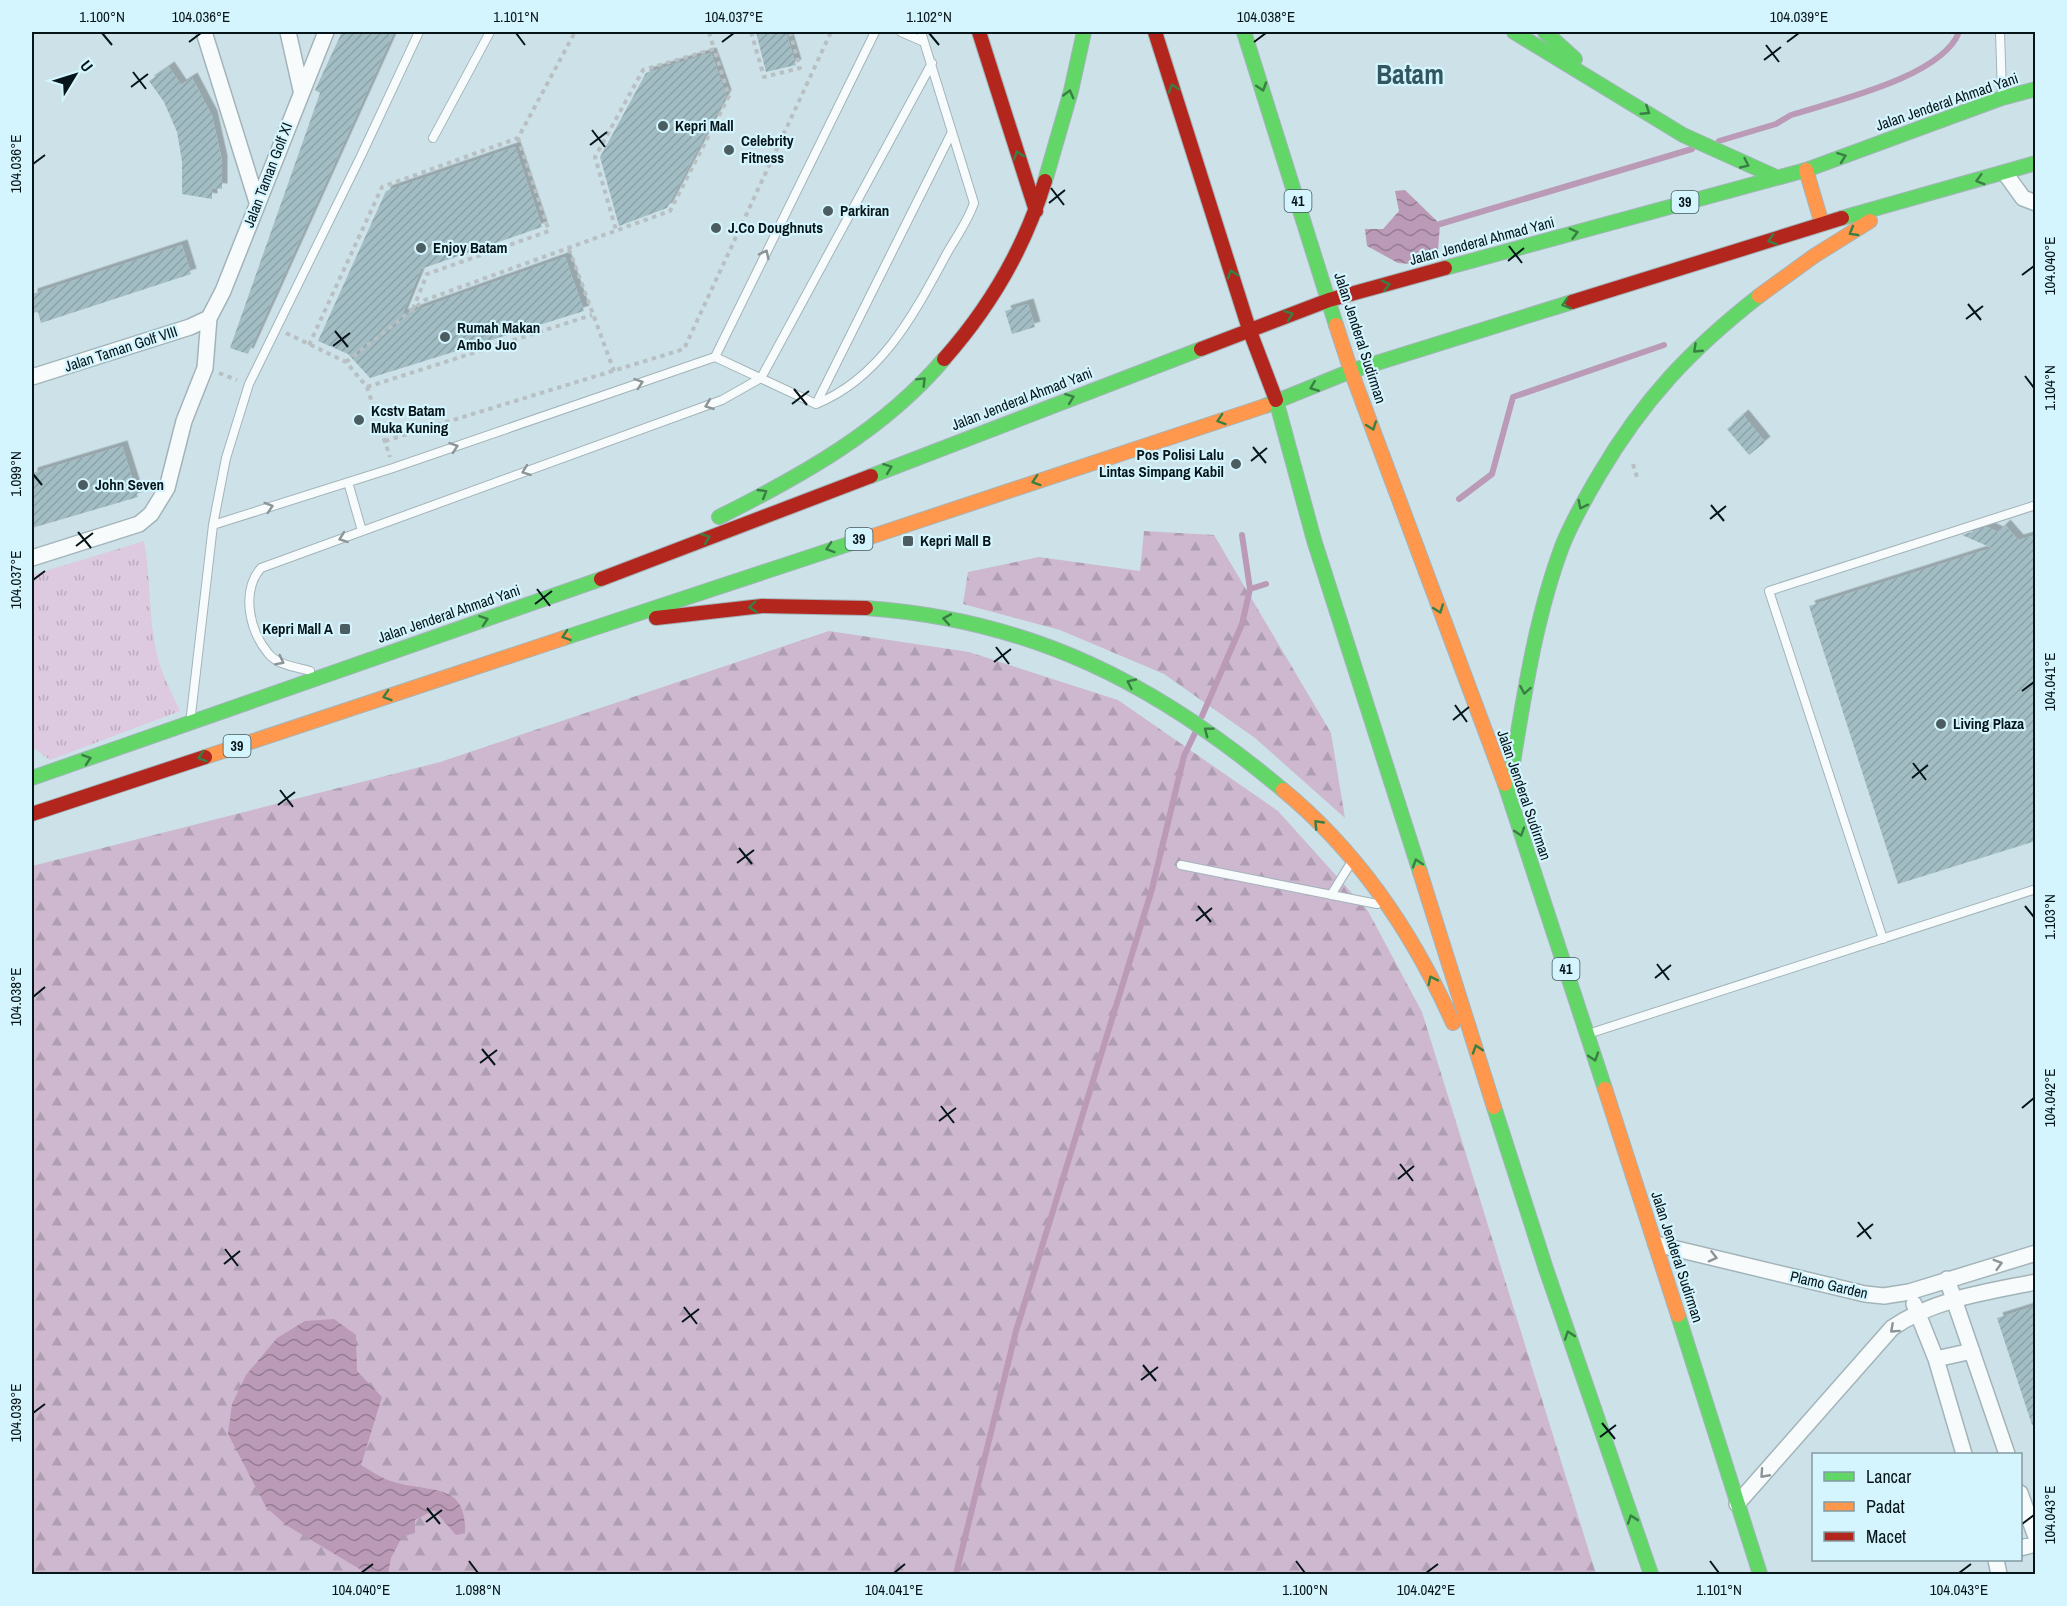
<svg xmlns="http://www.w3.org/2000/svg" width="2067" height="1606" font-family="'Archivo Narrow',sans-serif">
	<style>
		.forest { fill: url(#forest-firs) }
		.park { fill: url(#park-tufts) }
		.water { fill: url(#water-waves) }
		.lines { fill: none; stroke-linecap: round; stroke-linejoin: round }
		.stream { stroke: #ba9ab6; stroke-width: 6 }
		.building { fill: url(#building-hatch); filter: url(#shadow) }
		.lane-casing { stroke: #a3b4b9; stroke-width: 10 }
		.street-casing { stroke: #a3b4b9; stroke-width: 18 }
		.fast-casing { stroke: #a3b4b9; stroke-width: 16 }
		.slow-casing { stroke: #a3b4b9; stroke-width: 16 }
		.jam-casing { stroke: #a3b4b9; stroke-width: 16 }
		.path { stroke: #b8c0c3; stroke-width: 4; stroke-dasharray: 4.5 4.5; stroke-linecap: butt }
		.lane { stroke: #f7fbfc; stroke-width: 8 }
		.street { stroke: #f7fbfc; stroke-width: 15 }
		.fast { stroke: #63d668; stroke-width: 14 }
		.slow { stroke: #ff974d; stroke-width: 14 }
		.jam { stroke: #b3261e; stroke-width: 14 }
		.oneway { stroke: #397f44 }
		.oneway2 { stroke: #8b9496 }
		.ticks { fill: none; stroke: #061519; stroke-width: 2 }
		.poi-dot { fill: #4b5d61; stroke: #d4f4fe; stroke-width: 2 }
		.labels { text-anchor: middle; stroke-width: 4.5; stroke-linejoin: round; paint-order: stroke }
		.shield { fill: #d4f4fe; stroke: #44585e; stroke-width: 1.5 }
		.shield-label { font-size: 14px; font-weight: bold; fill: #061519 }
		.street-label { font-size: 15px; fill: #061519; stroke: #d4f4fe }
		.poi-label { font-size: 15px; font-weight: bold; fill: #061519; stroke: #d4f4fe; text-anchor: start }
		.town-label { font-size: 27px; font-weight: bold; fill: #325660; stroke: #d4f4fe }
		.neatline { fill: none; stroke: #061519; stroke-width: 2 }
		.ticks-label { font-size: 15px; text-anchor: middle; fill: #061519 }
	</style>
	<defs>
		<pattern id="forest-firs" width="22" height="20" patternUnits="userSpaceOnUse" patternTransform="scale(1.5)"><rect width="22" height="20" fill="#ceb8d0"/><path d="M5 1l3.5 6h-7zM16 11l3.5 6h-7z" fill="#af9db2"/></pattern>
		<pattern id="park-tufts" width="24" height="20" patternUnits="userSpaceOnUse" patternTransform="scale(1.5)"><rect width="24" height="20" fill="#ddc9e0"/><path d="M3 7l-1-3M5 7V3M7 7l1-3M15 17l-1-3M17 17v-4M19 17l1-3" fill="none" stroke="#bcacc0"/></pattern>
		<pattern id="water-waves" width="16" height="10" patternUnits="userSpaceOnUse" patternTransform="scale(1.5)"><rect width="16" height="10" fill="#ba9ab6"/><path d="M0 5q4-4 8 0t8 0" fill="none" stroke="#957c93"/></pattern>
		<pattern id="building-hatch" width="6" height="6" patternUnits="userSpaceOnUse" patternTransform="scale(1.5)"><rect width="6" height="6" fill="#a3bdc4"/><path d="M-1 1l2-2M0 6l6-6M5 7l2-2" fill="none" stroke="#8ba2a8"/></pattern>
		<filter id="shadow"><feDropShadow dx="5.5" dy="-5.5" stdDeviation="0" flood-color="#0004"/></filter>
	</defs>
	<rect width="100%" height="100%" fill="#cce2e8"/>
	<!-- forest -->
	<path class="forest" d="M1144,531L1214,535L1331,733L1345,818L1255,738L1164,674L1060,630L963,604L968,572L1039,557L1140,571Z
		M829,631L969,652L1118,700L1278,811L1368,911L1422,1012L1596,1574H32V866L440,762Z"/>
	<!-- park -->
	<path class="park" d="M144,541C151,578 148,617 157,654C161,673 172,693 180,711L50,760L32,747V575Z"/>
	<!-- water -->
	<path class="water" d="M1405,190L1440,224L1438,251H1420L1410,264L1398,263L1367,246L1365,229H1383L1399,211L1395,191Z
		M334,1319L356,1335L357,1371L382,1397L361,1465C371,1471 383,1479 394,1482C431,1493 467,1482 465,1533L456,1535L434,1510L415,1520V1533L402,1537L391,1558L388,1574H368L286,1525L266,1507L228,1434L232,1404L246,1375L277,1338L305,1321Z"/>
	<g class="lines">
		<!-- stream -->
		<path class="stream" d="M1719,141L1776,124L1791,115C1835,101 1942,77 1959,32
			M1440,224L1692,149
			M1459,499L1492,474L1513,397L1664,345
			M1250,589L1266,584
			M1202,716L1242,624L1250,589L1242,535
			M956,1574L1016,1331L1152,889L1184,756L1196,731"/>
	</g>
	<!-- building -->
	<path class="building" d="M342,32H394L248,354L230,348L320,93L315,90Z
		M756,32H786L796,65L766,72Z
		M711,53L726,95L667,208L619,226L600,157L646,73Z
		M169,67L181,85L192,78L212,116L222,161V189L212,188V199L182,194V161L177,132L164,102L149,81Z
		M515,147L542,227L421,269L402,315L565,257L584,311L370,378L348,354L318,341L386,191Z
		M182,245L191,274L41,323L38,312L32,313V294Z
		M1028,304L1035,327L1012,334L1005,311Z
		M1743,415L1765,442L1749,455L1727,429Z
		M122,446L138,497L32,528V473Z
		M2005,525L2018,540L2036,535V841L1898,884L1809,606L1992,548L1962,535L1987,527L1998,532Z
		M2036,1306V1424L2032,1425L1997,1318Z"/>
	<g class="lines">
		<defs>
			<path id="lane" d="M901,32L924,42
				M2000,32L2002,93
				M433,138L490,32
				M715,357L816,404C881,378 914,314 946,255C955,239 968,221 974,203L921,32
				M816,404L952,132
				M348,482L362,531
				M213,525L393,468L715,357L875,32
				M310,671C296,667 277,665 268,653C249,630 241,591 261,568L722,400L761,378L932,63
				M191,715L213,525L226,458L249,384L360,158L419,32
				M1181,865L1377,904
				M1331,895L1349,866
				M1883,939L1769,591L2036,505
				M1591,1033L2036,889"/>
			<path id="street" d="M204,32L257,202
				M288,32L301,90
				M2005,173L2023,198L2036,203
				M32,377L190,327L209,318
				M32,558L139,524L151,514L167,488L184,421L205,368L209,318L223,291L326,32
				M1656,1244L1865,1294L1884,1296L1909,1292L2036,1253
				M1947,1279L2007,1454
				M1914,1304L1936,1359L1964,1454
				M1936,1359L1972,1351
				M2020,1493L2036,1537
				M1737,1504L1892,1328C1934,1299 1987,1292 2036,1282
				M2020,1548L2036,1544
				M1996,1560L1999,1574"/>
			<path id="fast" d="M1244,32L1336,325
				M1514,32L1683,135L1776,177
				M1545,32L1575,59
				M1045,181L1071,91L1084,32
				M1842,218L2036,163
				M1445,268L1806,170L2002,98L2036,89
				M1276,400L1314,540L1420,872
				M1265,406L1351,371L1572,302
				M871,476L1201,349
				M719,517C801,476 884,430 944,359
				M866,608C1033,620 1157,684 1283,790
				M564,638L867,538
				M32,778L601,579
				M1505,784L1605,1089
				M1508,793C1522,710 1533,623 1563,544C1573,520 1586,497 1599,475C1643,400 1690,350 1759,296
				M1494,1107L1546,1269L1651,1574
				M1678,1315L1760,1574"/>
			<path id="slow" d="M1806,170L1822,224
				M1759,296L1814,256L1870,221
				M1336,325L1351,371L1505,784
				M867,538L1265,406
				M205,757L564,638
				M1283,790C1358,852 1414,935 1453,1023
				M1420,872L1494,1107
				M1605,1089L1678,1315"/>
			<path id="jam" d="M979,32L1036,211
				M1155,32L1249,329L1276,400
				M1572,302L1842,218
				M1201,349L1329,300L1445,268
				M944,359C990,307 1025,247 1045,181
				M601,579L871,476
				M656,618L762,606L866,608
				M32,814L205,757"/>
		</defs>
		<!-- lane casing -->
		<use href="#lane" class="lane-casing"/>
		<!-- street casing -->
		<use href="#street" class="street-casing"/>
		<!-- fast casing -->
		<use href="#fast" class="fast-casing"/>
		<!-- slow casing -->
		<use href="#slow" class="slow-casing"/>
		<!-- jam casing -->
		<use href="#jam" class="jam-casing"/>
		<!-- path -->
		<path class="path" d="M709,32L714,49
			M751,32L764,77L800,68L790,32
			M569,249L614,371
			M413,309L427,274L549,231L518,138
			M286,333L346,362L367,387L390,457
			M309,345L382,187L518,138L575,32
			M346,362L425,300L670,211L729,96L714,49L643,70L595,157L616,230
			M219,373L237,380
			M367,387L592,315
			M385,441L684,349L831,32
			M1633,464L1637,477"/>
		<!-- lane -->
		<use href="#lane" class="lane"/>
		<!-- street -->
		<use href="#street" class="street"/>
		<!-- fast -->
		<use href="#fast" class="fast"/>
		<!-- slow -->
		<use href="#slow" class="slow"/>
		<!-- jam -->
		<use href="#jam" class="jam"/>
	</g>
	<!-- one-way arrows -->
	<defs><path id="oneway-chevron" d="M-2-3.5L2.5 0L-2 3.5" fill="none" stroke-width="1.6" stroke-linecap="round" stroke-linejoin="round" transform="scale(1.5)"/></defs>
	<g class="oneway">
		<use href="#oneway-chevron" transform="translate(1262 87) rotate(72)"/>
		<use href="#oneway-chevron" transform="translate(1173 88) rotate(-108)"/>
		<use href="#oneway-chevron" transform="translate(1069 94) rotate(-75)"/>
		<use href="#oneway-chevron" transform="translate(1646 111) rotate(33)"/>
		<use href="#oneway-chevron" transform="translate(1018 155) rotate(-108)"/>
		<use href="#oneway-chevron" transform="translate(1842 157) rotate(-20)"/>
		<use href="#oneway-chevron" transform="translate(1745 164) rotate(25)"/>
		<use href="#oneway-chevron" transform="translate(1980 180) rotate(164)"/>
		<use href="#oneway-chevron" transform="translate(1853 232) rotate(150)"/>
		<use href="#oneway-chevron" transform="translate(1574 233) rotate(-15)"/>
		<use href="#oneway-chevron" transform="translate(1772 240) rotate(163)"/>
		<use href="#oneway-chevron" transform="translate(1232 274) rotate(-108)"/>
		<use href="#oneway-chevron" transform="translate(1386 285) rotate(-15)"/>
		<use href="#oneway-chevron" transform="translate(1566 304) rotate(163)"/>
		<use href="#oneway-chevron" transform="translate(1289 315) rotate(-20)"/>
		<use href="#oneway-chevron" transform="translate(1697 349) rotate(137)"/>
		<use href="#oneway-chevron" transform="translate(922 381) rotate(-45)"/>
		<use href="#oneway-chevron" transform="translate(1314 387) rotate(158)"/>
		<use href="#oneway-chevron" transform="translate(1070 398) rotate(-21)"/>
		<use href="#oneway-chevron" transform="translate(1221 420) rotate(162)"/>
		<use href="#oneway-chevron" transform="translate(1372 426) rotate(70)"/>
		<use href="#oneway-chevron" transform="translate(888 468) rotate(-21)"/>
		<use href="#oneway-chevron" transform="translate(1036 481) rotate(162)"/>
		<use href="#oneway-chevron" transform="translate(763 493) rotate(-31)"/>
		<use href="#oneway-chevron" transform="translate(1582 505) rotate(117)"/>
		<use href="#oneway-chevron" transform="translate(706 538) rotate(-21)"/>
		<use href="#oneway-chevron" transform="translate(830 548) rotate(162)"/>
		<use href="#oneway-chevron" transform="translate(753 607) rotate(174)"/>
		<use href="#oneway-chevron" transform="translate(1439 609) rotate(70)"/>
		<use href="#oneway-chevron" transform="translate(947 619) rotate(-170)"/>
		<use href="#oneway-chevron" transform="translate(484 620) rotate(-19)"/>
		<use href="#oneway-chevron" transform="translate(566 636) rotate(161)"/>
		<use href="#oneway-chevron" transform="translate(1131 683) rotate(-155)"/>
		<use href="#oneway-chevron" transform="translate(1525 690) rotate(100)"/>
		<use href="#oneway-chevron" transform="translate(387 696) rotate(162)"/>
		<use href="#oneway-chevron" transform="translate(1208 731) rotate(-143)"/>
		<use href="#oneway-chevron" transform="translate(202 757) rotate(162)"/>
		<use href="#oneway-chevron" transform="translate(87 759) rotate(-19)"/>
		<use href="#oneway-chevron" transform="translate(1318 824) rotate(-134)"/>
		<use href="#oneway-chevron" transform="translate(1520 832) rotate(72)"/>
		<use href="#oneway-chevron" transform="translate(1417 863) rotate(-108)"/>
		<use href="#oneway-chevron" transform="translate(1432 980) rotate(-116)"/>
		<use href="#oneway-chevron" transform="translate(1477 1049) rotate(-108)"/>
		<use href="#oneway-chevron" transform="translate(1594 1057) rotate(72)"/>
		<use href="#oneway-chevron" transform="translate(1569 1335) rotate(-109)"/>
		<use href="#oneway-chevron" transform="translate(1632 1519) rotate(-109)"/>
	</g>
	<g class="oneway2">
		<use href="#oneway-chevron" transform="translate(765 254) rotate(-64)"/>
		<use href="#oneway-chevron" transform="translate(639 383) rotate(-19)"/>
		<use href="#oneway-chevron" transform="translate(709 405) rotate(160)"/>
		<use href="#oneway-chevron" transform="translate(454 447) rotate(-19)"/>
		<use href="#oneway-chevron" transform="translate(526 471) rotate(160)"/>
		<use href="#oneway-chevron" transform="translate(269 507) rotate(-18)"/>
		<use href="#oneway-chevron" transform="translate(343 538) rotate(160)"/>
		<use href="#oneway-chevron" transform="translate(280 661) rotate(27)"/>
		<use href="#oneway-chevron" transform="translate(1713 1257) rotate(14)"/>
		<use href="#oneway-chevron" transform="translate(1998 1264) rotate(-16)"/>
		<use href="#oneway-chevron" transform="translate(1894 1329) rotate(138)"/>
		<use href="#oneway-chevron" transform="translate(1764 1474) rotate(132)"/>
	</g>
	<!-- ticks -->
	<path class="ticks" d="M102,33L112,45M516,33L525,45M929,33L939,45M189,42L201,33M722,42L734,33M1254,42L1266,33M1787,42L1799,33M1766,45L1779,62M1764,60L1781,47M133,72L146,89M131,87L148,74M592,130L605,147M590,145L607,132M33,164L45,155M1051,188L1064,205M1049,203L1065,190M1509,246L1522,263M1508,261L1524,248M2022,275L2034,266M1968,304L1981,320M1966,319L1983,306M335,331L348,347M333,346L350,333M2025,376L2034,388M794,389L807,405M792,404L809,391M1253,447L1266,463M1251,461L1267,448M33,474L42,485M1711,505L1724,521M1710,519L1726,506M78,532L91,548M76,546L93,533M33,580L45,571M537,589L550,606M535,604L552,591M996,647L1009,664M994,662L1011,649M2022,691L2034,682M1455,705L1467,722M1453,720L1469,707M1913,763L1926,780M1912,778L1928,765M280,790L293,807M278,805L295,792M739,848L752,864M737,863L754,850M1198,906L1211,922M2025,906L2034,917M1196,921L1212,908M1657,964L1669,980M1655,978L1671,965M33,997L45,987M482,1049L495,1065M480,1063L497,1050M941,1106L954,1123M2022,1108L2034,1098M939,1121L956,1108M1400,1164L1413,1181M1398,1179L1414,1166M1858,1222L1871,1239M1857,1237L1873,1224M225,1249L238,1266M224,1264L240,1251M684,1307L697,1324M682,1322L699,1309M1143,1365L1156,1381M1141,1380L1158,1367M33,1413L45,1404M1602,1423L1615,1439M1600,1437L1616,1425M427,1508L440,1524M426,1522L442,1510M2022,1524L2034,1515M469,1561L478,1573M1296,1561L1305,1573M1710,1561L1719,1573M361,1573L373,1564M894,1573L905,1564M1426,1573L1438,1564M1959,1573L1971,1564"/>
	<!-- markers -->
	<g class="poi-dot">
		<circle cx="663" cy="126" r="6"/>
		<circle cx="729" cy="150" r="6"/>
		<circle cx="828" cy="211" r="6"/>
		<circle cx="716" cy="228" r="6"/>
		<circle cx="421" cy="248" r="6"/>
		<circle cx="445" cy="337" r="6"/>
		<circle cx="359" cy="420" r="6"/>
		<circle cx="1236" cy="464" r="6"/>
		<circle cx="83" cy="485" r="6"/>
		<rect x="902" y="535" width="12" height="12" rx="3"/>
		<rect x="339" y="623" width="12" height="12" rx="3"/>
		<circle cx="1941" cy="724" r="6"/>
	</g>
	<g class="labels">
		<!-- shield labels -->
		<g class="shield">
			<rect x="1284.5" y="190" width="27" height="22" rx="4.5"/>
			<rect x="1671.5" y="191" width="27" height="22" rx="4.5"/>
			<rect x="845.5" y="528" width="27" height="22" rx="4.5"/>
			<rect x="223.5" y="735" width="27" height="22" rx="4.5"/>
			<rect x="1552.5" y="958" width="27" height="22" rx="4.5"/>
		</g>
		<g class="shield-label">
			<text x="1298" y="206">41</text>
			<text x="1685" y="207">39</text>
			<text x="859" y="544">39</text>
			<text x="237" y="751">39</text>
			<text x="1566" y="974">41</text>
		</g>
		<!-- street labels -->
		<g class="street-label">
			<text transform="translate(1947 102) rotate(-19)" y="5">Jalan Jenderal Ahmad Yani</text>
			<text transform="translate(268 175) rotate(-69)" y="5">Jalan Taman Golf XI</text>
			<text transform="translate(1482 241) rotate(-15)" y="5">Jalan Jenderal Ahmad Yani</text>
			<text transform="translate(1360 338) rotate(72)" y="5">Jalan Jenderal Sudirman</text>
			<text transform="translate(121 349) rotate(-18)" y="5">Jalan Taman Golf VIII</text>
			<text transform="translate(1022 399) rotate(-21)" y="5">Jalan Jenderal Ahmad Yani</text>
			<text transform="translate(449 614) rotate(-19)" y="5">Jalan Jenderal Ahmad Yani</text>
			<text transform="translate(1524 795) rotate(71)" y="5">Jalan Jenderal Sudirman</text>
			<text transform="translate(1677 1257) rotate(72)" y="5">Jalan Jenderal Sudirman</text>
			<text transform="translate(1829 1285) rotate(13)" y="5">Plamo Garden</text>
		</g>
		<!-- poi labels -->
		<g class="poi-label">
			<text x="675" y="131">Kepri Mall</text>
			<text x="741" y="146">Celebrity<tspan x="741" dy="17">Fitness</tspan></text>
			<text x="840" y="216">Parkiran</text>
			<text x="728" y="233">J.Co Doughnuts</text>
			<text x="433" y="253">Enjoy Batam</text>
			<text x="457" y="333">Rumah Makan<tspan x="457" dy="17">Ambo Juo</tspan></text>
			<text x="371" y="416">Kcstv Batam<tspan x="371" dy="17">Muka Kuning</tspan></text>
			<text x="1224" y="460" text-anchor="end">Pos Polisi Lalu<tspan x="1224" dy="17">Lintas Simpang Kabil</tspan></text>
			<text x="95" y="490">John Seven</text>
			<text x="920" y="546">Kepri Mall B</text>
			<text x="333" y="634" text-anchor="end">Kepri Mall A</text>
			<text x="1953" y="729">Living Plaza</text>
		</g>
		<!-- town labels -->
		<g class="town-label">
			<text x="1410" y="84">Batam</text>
		</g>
	</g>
	<!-- border -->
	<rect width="2067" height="1606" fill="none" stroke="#d4f4fe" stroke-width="66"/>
	<!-- legend -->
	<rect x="1812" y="1453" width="210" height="108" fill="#d4f4fe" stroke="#829ba2" stroke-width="1.5"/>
	<rect x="1824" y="1472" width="30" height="9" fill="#63d668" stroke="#829ba2" stroke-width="1.5"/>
	<text x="1866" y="1483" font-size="18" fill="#061519">Lancar</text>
	<rect x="1824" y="1502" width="30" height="9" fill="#ff974d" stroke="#829ba2" stroke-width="1.5"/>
	<text x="1866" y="1513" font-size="18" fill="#061519">Padat</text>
	<rect x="1824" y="1532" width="30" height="9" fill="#b3261e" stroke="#829ba2" stroke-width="1.5"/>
	<text x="1866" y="1543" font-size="18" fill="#061519">Macet</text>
	<!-- north arrow -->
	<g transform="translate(75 75) rotate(52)" stroke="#d4f4fe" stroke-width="4.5" paint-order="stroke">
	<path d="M0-4.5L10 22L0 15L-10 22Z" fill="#061519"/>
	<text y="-9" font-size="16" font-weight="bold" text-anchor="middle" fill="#061519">U</text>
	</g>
	<rect x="33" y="33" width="2001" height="1540" class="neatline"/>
	<g class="ticks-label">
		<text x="102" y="22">1.100°N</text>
		<text x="201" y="22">104.036°E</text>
		<text x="516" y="22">1.101°N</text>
		<text x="734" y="22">104.037°E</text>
		<text x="929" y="22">1.102°N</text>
		<text x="1266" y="22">104.038°E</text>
		<text x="1799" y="22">104.039°E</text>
		<text transform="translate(16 164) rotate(-90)" y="5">104.036°E</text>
		<text transform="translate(2050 266) rotate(-90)" y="5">104.040°E</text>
		<text transform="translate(2050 388) rotate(-90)" y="5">1.104°N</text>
		<text transform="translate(16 474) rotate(-90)" y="5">1.099°N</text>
		<text transform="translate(16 580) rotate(-90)" y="5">104.037°E</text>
		<text transform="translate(2050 682) rotate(-90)" y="5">104.041°E</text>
		<text transform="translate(2050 917) rotate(-90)" y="5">1.103°N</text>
		<text transform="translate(16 997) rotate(-90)" y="5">104.038°E</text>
		<text transform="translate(2050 1098) rotate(-90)" y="5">104.042°E</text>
		<text transform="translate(16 1413) rotate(-90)" y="5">104.039°E</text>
		<text transform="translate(2050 1515) rotate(-90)" y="5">104.043°E</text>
		<text x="361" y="1595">104.040°E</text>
		<text x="478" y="1595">1.098°N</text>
		<text x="894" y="1595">104.041°E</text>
		<text x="1305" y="1595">1.100°N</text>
		<text x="1426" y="1595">104.042°E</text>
		<text x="1719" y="1595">1.101°N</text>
		<text x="1959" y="1595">104.043°E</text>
	</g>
</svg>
